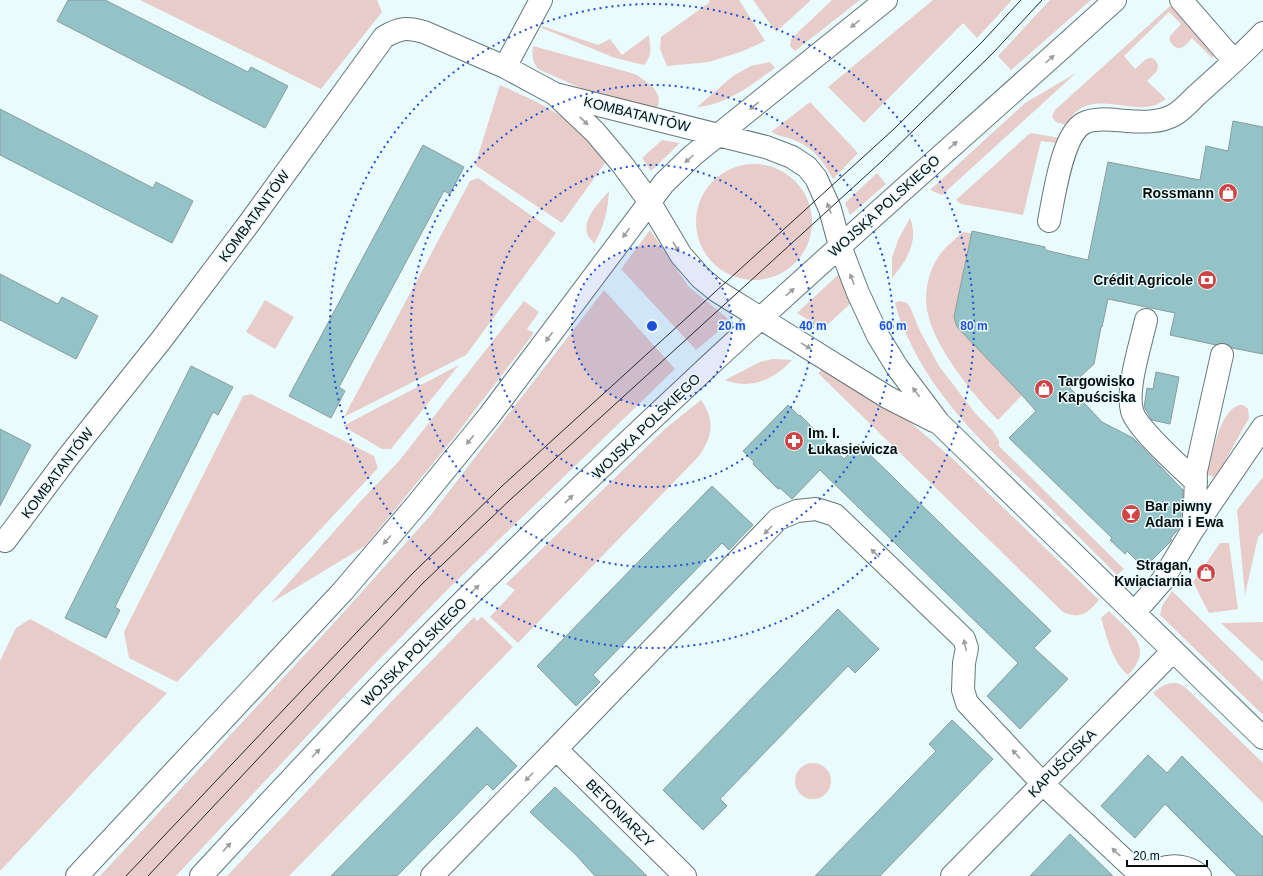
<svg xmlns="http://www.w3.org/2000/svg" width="1263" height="876" font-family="Helvetica,sans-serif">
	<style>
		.green { fill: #e8ccc9 }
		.building { fill: #93c3c6; stroke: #8b9c9d }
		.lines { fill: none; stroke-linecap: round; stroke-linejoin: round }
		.minor-casing { stroke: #677778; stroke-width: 24 }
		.minor { stroke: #fff; stroke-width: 22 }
		.tram { stroke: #212828; stroke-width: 1 }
		.oneway { fill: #9c9e9e }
		.ring { fill: none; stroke: #1d4ed8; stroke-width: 2; stroke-dasharray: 2 4 }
		.labels { text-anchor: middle; stroke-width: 3; stroke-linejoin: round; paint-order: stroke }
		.street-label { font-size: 14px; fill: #070d0d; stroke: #e9fbfc }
		.poi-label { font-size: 14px; font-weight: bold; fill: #070d0d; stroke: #e9fbfc; text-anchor: end }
		.centre { fill: #1d4ed8; stroke: #e9fbfc; stroke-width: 2 }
		.ring-label { font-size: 12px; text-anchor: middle; font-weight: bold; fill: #1d4ed8; stroke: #e9fbfc; stroke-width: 3; stroke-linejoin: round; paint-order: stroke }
	</style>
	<rect width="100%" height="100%" fill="#e9fbfc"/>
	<!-- green -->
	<path class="green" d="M140,0H377L382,12L321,89Z
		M709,0H739L765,41L743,51L709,62L667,66L660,49L661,37L710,2Z
		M753,0H811L776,32Z
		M832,0H860L795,51L790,46L791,39Z
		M933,0H1012L977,38L963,23L864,123L828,87Z
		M1050,0H1091L1011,70L998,56Z
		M1170,6L1174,7L1215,53L1212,58L1192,38C1187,44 1180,53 1173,45C1170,42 1169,40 1170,36L1181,24L1169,12L1124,56L1135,69C1139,66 1142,62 1145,60C1154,54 1160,63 1157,71L1147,81L1166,99C1161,102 1157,105 1152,106C1127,112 1094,92 1073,115C1071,118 1069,122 1066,125L1056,122L1052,117L1055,110Z
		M542,26L598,45L610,39L622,55L649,35C650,48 653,55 644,65L615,58L542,28Z
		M533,46L635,74C646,81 665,92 657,108L585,90L538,69C532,61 532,55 533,46Z
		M770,62L775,68C751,85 728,104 697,107L733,76L751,66Z
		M1076,73L942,195L930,190L1025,103Z
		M500,85C539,102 585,123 605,163L562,223L475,165Z
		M810,102L858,153L833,179C824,162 813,147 794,140C787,137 778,136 771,132Z
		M1031,133L1060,138L1056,143L1041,141L1023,215L961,204L956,200L1028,135Z
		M662,140L680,143L651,171L642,158Z
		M696 222a58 58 0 1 1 116 0a58 58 0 1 1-116 0Z
		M877,173L886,184L850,215L845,203Z
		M478,178L556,233L466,355L344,417L470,181Z
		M609,191C608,210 604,227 594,244C593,241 590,239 588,236C581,219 600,202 609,191Z
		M910,218C919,241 907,260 892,278V258L898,240Z
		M650,230L689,287L731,321L696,350L621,269Z
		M963,232L974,234L970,238L954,317L957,327L1022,395L998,420C974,396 935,348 928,314C923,297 928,271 939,256C945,247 954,240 963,232Z
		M840,273L853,301L823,329L797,313Z
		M604,290L675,369L445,592L368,671L176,876H100L333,624L430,516Z
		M265,300L294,317L275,349L246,332Z
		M524,301L539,312L527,329L534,333L452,440L365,546L271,603L359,503L399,461Z
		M900,301L907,303L910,307L919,329L939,366L975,413L992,430L999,441V446L1124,569L1117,575C1094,552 1071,529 1048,506C996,455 940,407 909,340C903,328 898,316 895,303Z
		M773,359L792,360C774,380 751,390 725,380L760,362Z
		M459,365L391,449H382L343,426Z
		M823,368L902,416L917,428L954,460L1099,600C1088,613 1080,620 1063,612L818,373Z
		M251,394L374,456L378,468L177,682L129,658L124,632L243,396Z
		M701,400C715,420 713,436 699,456L518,643L490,617L515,590L506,584L666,428Z
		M1240,405H1243L1248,409L1249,418L1220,470L1214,477L1208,475V471C1213,453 1220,409 1240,405Z
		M1263,477V532L1258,537L1245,595L1237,510Z
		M1220,543H1229L1238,609L1209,613L1193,582Z
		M1172,591L1263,681V715L1160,615L1162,606Z
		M1109,611C1129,632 1156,646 1128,675C1112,662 1107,637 1101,618Z
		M474,617L477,621L482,617L513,647L289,876H227L392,701Z
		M30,619L167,693L0,871V661L16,628Z
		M1263,622V662L1221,623Z
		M1177,683L1185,687L1263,763V803L1153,693C1161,686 1166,683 1177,683Z
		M795 781a18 18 0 1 1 36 0a18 18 0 1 1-36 0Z"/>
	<!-- building -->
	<path class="building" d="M68,0H105L248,72L251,67L288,86L265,128L57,21Z
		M0,109L153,188L156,182L193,201L172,243L0,155Z
		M1233,121L1263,127V354L1232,348L1224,343L1216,345L1170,335L1175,313L1108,299L1102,327H1101L1094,364L1069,387L1102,422L1133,438L1183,490L1180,527L1170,539L1172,540L1144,568L1127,551L1125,554L1110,540L1112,538L1009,438L1036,411L1020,393L957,327L954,317L972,231L1045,247V250L1088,260L1108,162L1200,180L1206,146L1228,151Z
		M423,145L464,167L450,194L444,191L339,387L345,391L331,418L289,396Z
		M0,274L58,304L62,297L98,316L76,359L0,320Z
		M191,366L233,387L218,415L213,412L115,607L120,610L106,638L65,618Z
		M1156,372L1179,377L1170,424L1152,420L1144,407L1147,388L1153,389Z
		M788,405L799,416L800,415L844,459L859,444L1051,631L1034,648L1068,679L1020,729L987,696L1018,663L820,470L792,499L780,488L778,489L753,464L754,462L743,451Z
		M0,429L31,445L0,506Z
		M712,486L753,525L729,550L722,543L593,675L600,682L576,706L537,666Z
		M838,609L879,649L855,673L848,666L720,799L727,806L703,830L663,790Z
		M952,720L993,759L880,876H815L936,751L929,744Z
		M477,727L517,766L493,790L487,784L397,876H331Z
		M1148,755L1167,773L1182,756L1263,837V876H1237L1165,804L1135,838L1101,806Z
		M555,787L592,822L647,876H595L575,854L530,812Z
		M1070,834L1113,876H1030Z"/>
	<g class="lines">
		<defs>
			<path id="minor" d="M1181,0L1234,61
				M505,67L541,0
				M557,96L595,132L622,164L649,201L681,255L701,278L717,291L887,397L934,421
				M1049,221C1054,197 1062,134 1084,123C1096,117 1113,120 1126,121C1142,122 1160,123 1174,115C1183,110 1191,100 1199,93C1221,73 1243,54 1263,33
				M1146,320C1141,343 1126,388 1132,411C1137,429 1181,467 1196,482
				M1192,531L1195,508L1196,471L1222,355
				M5,541L68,457L162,339L250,222L384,37C400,28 406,27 424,32L505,67L555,94L766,147L792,157L807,167L816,178L830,209L840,246L858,293L878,336L897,367L939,423L1263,738
				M1134,613L1162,581L1192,531L1263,427
				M556,749L685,876
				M77,876L343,591L418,503L489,416L664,183L692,156L886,0
				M201,876C267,805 333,733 402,663C498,565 598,469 699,375C835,248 976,126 1115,0
				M432,876L556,749L778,519L797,511L816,509L835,515L964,639L967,648L964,663L963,690L967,703L1042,783L1133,868C1136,869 1139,871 1142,871C1151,873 1159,868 1168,867C1179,865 1192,868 1200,876
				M952,876L1173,651"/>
		</defs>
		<!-- minor casing -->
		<use href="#minor" class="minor-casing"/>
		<!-- minor -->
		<use href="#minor" class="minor"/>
		<!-- tram -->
		<path class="tram" d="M126,876L412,574L501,487L895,128L982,42L1021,0
			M148,876L422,584L511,499L882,161L993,53L1042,0"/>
	</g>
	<!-- one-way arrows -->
	<defs><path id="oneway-solid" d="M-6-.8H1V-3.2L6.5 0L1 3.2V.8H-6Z"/></defs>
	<g class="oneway">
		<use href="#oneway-solid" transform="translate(855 24) rotate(141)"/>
		<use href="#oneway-solid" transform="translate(1050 59) rotate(-42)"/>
		<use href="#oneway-solid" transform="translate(754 106) rotate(141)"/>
		<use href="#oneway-solid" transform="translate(584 121) rotate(44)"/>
		<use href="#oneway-solid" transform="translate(953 145) rotate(-42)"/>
		<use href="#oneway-solid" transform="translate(689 159) rotate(138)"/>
		<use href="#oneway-solid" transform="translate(829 208) rotate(-110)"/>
		<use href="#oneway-solid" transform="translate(626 233) rotate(126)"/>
		<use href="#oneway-solid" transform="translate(676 247) rotate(60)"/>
		<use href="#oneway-solid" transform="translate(852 279) rotate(-110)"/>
		<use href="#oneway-solid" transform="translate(790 292) rotate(-42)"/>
		<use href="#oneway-solid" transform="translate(549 337) rotate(127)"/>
		<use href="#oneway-solid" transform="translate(806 346) rotate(31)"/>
		<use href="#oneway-solid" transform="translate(916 392) rotate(-127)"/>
		<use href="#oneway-solid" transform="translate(470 440) rotate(129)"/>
		<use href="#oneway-solid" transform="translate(569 499) rotate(-44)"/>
		<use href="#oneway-solid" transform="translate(768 530) rotate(134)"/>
		<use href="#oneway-solid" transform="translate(387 540) rotate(131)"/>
		<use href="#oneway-solid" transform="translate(875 553) rotate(-136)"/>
		<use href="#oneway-solid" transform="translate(475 589) rotate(-45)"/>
		<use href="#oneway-solid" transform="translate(965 645) rotate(-102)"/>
		<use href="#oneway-solid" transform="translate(316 753) rotate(-46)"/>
		<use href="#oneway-solid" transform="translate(1016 754) rotate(-133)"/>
		<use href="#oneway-solid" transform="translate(529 777) rotate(135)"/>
		<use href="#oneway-solid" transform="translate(227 847) rotate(-47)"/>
		<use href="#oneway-solid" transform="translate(1116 852) rotate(-137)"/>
	</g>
	<!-- distance rings -->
	<circle cx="652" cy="326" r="80" fill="#1d4ed8" fill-opacity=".12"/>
	<g class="ring">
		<circle cx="652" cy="326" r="80"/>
		<circle cx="652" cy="326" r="161"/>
		<circle cx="652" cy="326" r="241"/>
		<circle cx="652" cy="326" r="322"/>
	</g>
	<!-- icons -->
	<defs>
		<symbol id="shop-disc" viewBox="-11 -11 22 22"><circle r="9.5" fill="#d24344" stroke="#e9fbfc"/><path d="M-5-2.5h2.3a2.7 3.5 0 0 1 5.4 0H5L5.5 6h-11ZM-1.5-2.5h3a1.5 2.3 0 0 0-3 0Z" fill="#fff"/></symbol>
		<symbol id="bank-disc" viewBox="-11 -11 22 22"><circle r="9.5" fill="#d24344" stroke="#e9fbfc"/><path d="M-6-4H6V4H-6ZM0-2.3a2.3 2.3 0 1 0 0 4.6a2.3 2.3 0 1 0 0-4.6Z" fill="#fff"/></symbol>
		<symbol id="pharmacy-disc" viewBox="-11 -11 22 22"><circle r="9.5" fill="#d24344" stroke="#e9fbfc"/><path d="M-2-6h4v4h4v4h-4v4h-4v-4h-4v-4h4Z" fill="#fff"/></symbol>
		<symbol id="bar-disc" viewBox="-11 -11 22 22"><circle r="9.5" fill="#d24344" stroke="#e9fbfc"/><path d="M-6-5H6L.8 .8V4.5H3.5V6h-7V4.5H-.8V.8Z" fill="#fff"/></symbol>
	</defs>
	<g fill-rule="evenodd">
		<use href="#shop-disc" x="1217" y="182" width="22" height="22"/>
		<use href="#bank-disc" x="1196" y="269" width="22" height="22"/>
		<use href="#shop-disc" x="1033" y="378" width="22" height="22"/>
		<use href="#pharmacy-disc" x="783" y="430" width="22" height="22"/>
		<use href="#bar-disc" x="1120" y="503" width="22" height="22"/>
		<use href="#shop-disc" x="1195" y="562" width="22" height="22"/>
	</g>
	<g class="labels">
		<!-- street labels -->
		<g class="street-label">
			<text transform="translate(637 114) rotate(14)" y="5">KOMBATANTÓW</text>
			<text transform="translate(884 206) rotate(-42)" y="5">WOJSKA POLSKIEGO</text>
			<text transform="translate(254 216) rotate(-54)" y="5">KOMBATANTÓW</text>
			<text transform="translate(646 426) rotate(-44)" y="5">WOJSKA POLSKIEGO</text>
			<text transform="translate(57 473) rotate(-53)" y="5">KOMBATANTÓW</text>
			<text transform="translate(414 652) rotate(-46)" y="5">WOJSKA POLSKIEGO</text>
			<text transform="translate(1062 763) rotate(-45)" y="5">KAPUŚCISKA</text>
			<text transform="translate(620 813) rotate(45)" y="5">BETONIARZY</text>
		</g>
		<!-- poi labels -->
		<g class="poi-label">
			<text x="1214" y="198">Rossmann</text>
			<text x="1193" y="285">Crédit Agricole</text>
			<text x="1058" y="386" text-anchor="start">Targowisko<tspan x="1058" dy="16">Kapuściska</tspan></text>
			<text x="808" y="438" text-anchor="start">Im. I.<tspan x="808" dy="16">Łukasiewicza</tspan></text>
			<text x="1145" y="511" text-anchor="start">Bar piwny<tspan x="1145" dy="16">Adam i Ewa</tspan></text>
			<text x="1192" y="570">Stragan,<tspan x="1192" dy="16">Kwiaciarnia</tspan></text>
		</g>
	</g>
	<circle cx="652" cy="326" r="6" class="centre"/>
	<g class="ring-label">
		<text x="732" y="330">20 m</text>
		<text x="813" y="330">40 m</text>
		<text x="893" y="330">60 m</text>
		<text x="974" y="330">80 m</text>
	</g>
	<!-- scale -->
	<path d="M1127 860v6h80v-6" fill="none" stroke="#070d0d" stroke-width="2"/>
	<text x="1133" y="860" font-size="12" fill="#070d0d" stroke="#e9fbfc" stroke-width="3" paint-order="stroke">20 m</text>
</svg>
